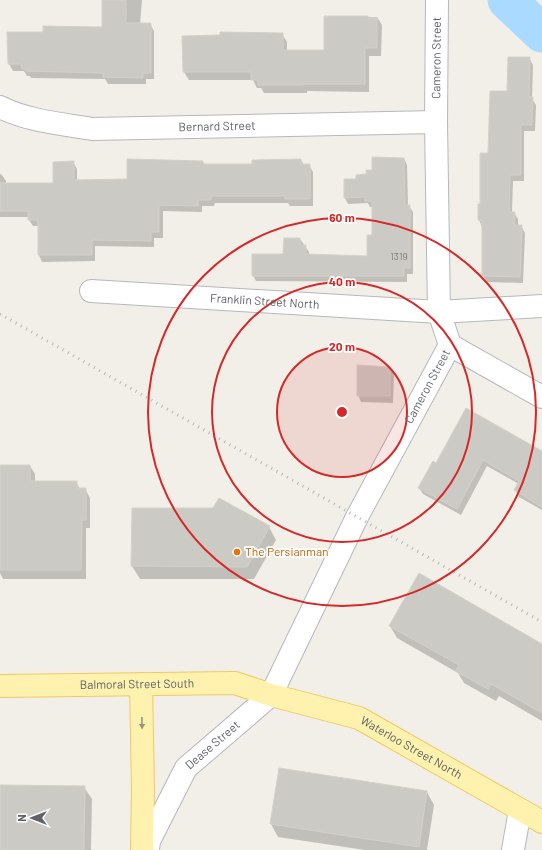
<svg xmlns="http://www.w3.org/2000/svg" width="542" height="850" font-family="Barlow,sans-serif">
	<style>
		.shadow { fill: #0003 }
		.lines { fill: none; stroke-linecap: round; stroke-linejoin: round }
		.river { stroke: #aadaff; stroke-width: 39 }
		.building { fill: #cccac5; stroke: #d6d1c6 }
		.minor-casing { stroke: #b5b8bc; stroke-width: 24 }
		.major-casing { stroke: #f2c960; stroke-width: 24 }
		.minor { stroke: #fff; stroke-width: 22 }
		.major { stroke: #fff2af; stroke-width: 22 }
		.rail { stroke: #b6b7b8; stroke-width: 3; stroke-dasharray: 1 5; stroke-linecap: butt }
		.oneway { fill: #979581 }
		.ring { fill: none; stroke: #d62828; stroke-width: 2 }
		.food-dot { fill: #e8710a; stroke: #fff; stroke-width: 1.5 }
		.labels { text-anchor: middle; stroke-width: 3.5; stroke-linejoin: round; paint-order: stroke }
		.number-label { font-size: 10px; fill: #7a7d7f }
		.street-label { font-size: 12px; fill: #5f6368; stroke: #fff }
		.food-label { font-size: 12px; fill: #c56008; stroke: #fff; text-anchor: start }
		.centre { fill: #d62828; stroke: #fff; stroke-width: 2 }
		.ring-label { font-size: 12px; text-anchor: middle; font-weight: bold; fill: #d62828; stroke: #fff; stroke-width: 3.5; stroke-linejoin: round; paint-order: stroke }
	</style>
	<rect width="100%" height="100%" fill="#f1efe8"/>
	<!-- shadow -->
	<path class="shadow" d="M103,0H142L140,24H150L154,31V79H146V84H108L105,79L31,78L30,76H27L24,71H13L9,64L8,33H44L103,28Z
		M325,17H377L382,25L381,56H369V92L307,91V93H264L261,88H257L253,80H189L184,72L282,34L287,42V51L325,52Z
		M529,58L533,65L532,99L536,105L535,131H524V181H513L512,213H514L518,219V226H521L525,233L523,283L487,282L483,276L482,227L479,220L489,154L508,92Z
		M404,158L407,165L408,206H409L413,212V274H407V282L256,281L253,275L284,255L300,239L309,252V256L368,257L373,236V207H370L368,203L348,204L345,198L357,180L373,171Z
		M301,160L304,165H309L313,172V206H290L288,203H215L214,206H202V212L163,211V238H154V247L95,246V261L42,262L39,255V226H33L29,220V217H0V174L2,175L6,181V184H54L73,162L77,169V181L128,180L203,162L205,165H253Z
		M390,368L394,374L393,403L361,402L358,395Z
		M542,452V510L519,497L515,490L519,484L487,466L461,515L423,494L419,488L436,464Z
		M0,466H30L35,474V482H76L80,489H85L90,498V528H86V579H3L0,573Z
		M133,509L269,527L276,540L254,579H140L132,566Z
		M390,626L542,645V721L499,696L496,701L464,683L458,673L397,638Z
		M0,786L84,787L92,799L91,850H0Z
		M427,792L434,805L427,850H365L278,837L271,824Z"/>
	<g class="lines">
		<!-- river -->
		<path class="river" d="M507,0L542,33"/>
	</g>
	<!-- building -->
	<path class="building" d="M102,0H126V23H151V73H143V78L103,77V73L26,71V69H22L21,64H8L7,32H43V26L102,27Z
		M324,16H368V18H377V48H365V84H303V85H258V80H251V72H183L182,36L220,35V32L283,33V50H324Z
		M508,57H530L529,97H533L532,125H521V175H510L509,212H515L514,225H522L520,277L482,276V221L478,220V204H480V153H488L490,91H507Z
		M372,157L404,158L405,205H410V268H404V276H252V254H283L284,238H300V245H306V254L367,256V235H372V201H365V197L344,198V179H356V175L366,174V170H372Z
		M127,159L203,161V164H252V160L301,159V164H310V199H285V196H211V200H198V206L159,205V232H151V241L92,240V255H38V220H28V211H0V183H53V162L74,161V180L127,179Z
		M357,365L390,367V396H357Z
		M466,408L542,451V507L514,490L519,481L483,460L457,509L418,488L433,461L436,463Z
		M0,465H30V481H77V488H86V520H82L81,570H0Z
		M219,498L270,526L247,567L131,566L132,508H213Z
		M419,573L542,644V713L491,684L488,689L455,671L459,665L389,626Z
		M279,768L427,791L419,847L270,824Z
		M0,785L85,786L84,850H0Z"/>
	<g class="lines">
		<defs>
			<g id="minor">
				<path id="s1" d="M0,107C28,121 62,124 92,129L436,122"/>
				<path id="s2" d="M91,291L439,312L542,306"/>
				<path d="M450,345L542,397"/>
				<path id="s3" d="M148,850L149,841L186,768L271,695L357,517L450,345L439,312L436,122L437,0"/>
				<path d="M513,850L520,810"/>
			</g>
			<g id="major">
				<path d="M141,684L143,789L142,850"/>
				<path id="s4" d="M0,686L235,683L271,695L359,718L542,822"/>
			</g>
		</defs>
		<!-- minor casing -->
		<use href="#minor" class="minor-casing"/>
		<!-- major casing -->
		<use href="#major" class="major-casing"/>
		<!-- minor -->
		<use href="#minor" class="minor"/>
		<!-- major -->
		<use href="#major" class="major"/>
		<!-- rail -->
		<path class="rail" d="M0,314L542,622"/>
	</g>
	<!-- one-way arrows -->
	<defs><path id="oneway-solid" d="M-6-.8H1V-3.2L6.5 0L1 3.2V.8H-6Z"/></defs>
	<use class="oneway" href="#oneway-solid" transform="translate(142 723) rotate(89)"/>
	<!-- distance rings -->
	<circle cx="342" cy="412" r="65" fill="#d62828" fill-opacity=".12"/>
	<g class="ring">
		<circle cx="342" cy="412" r="65"/>
		<circle cx="342" cy="412" r="130"/>
		<circle cx="342" cy="412" r="194"/>
	</g>
	<!-- markers -->
	<circle class="food-dot" cx="237" cy="552" r="4"/>
	<g class="labels">
		<!-- number labels -->
		<g class="number-label">
			<text x="399" y="260">1319</text>
		</g>
		<!-- street labels -->
		<g class="street-label">
			<text dy="4" stroke="none"><textPath href="#s3" startOffset="885">Cameron Street</textPath></text>
			<text dy="4" stroke="none"><textPath href="#s1" startOffset="220">Bernard Street</textPath></text>
			<text dy="4" stroke="none"><textPath href="#s2" startOffset="174">Franklin Street North</textPath></text>
			<text dy="4" stroke="none"><textPath href="#s3" startOffset="549">Cameron Street</textPath></text>
			<text dy="4" stroke="none"><textPath href="#s4" startOffset="137">Balmoral Street South</textPath></text>
			<text dy="4" stroke="none"><textPath href="#s3" startOffset="126">Dease Street</textPath></text>
			<text dy="4" stroke="none"><textPath href="#s4" startOffset="424">Waterloo Street North</textPath></text>
		</g>
		<!-- food labels -->
		<g class="food-label">
			<text x="245" y="556">The Persianman</text>
		</g>
	</g>
	<circle cx="342" cy="412" r="6" class="centre"/>
	<g class="ring-label">
		<text x="342" y="222">60 m</text>
		<text x="342" y="286">40 m</text>
		<text x="342" y="351">20 m</text>
	</g>
	<!-- north arrow -->
	<g transform="translate(32 818) rotate(270)" stroke="#ffffff" stroke-width="3" paint-order="stroke">
	<path d="M0-3L7 15L0 10L-7 15Z" fill="#5f6368"/>
	<text y="-6" font-size="11" font-weight="bold" text-anchor="middle" fill="#5f6368">N</text>
	</g>
</svg>
